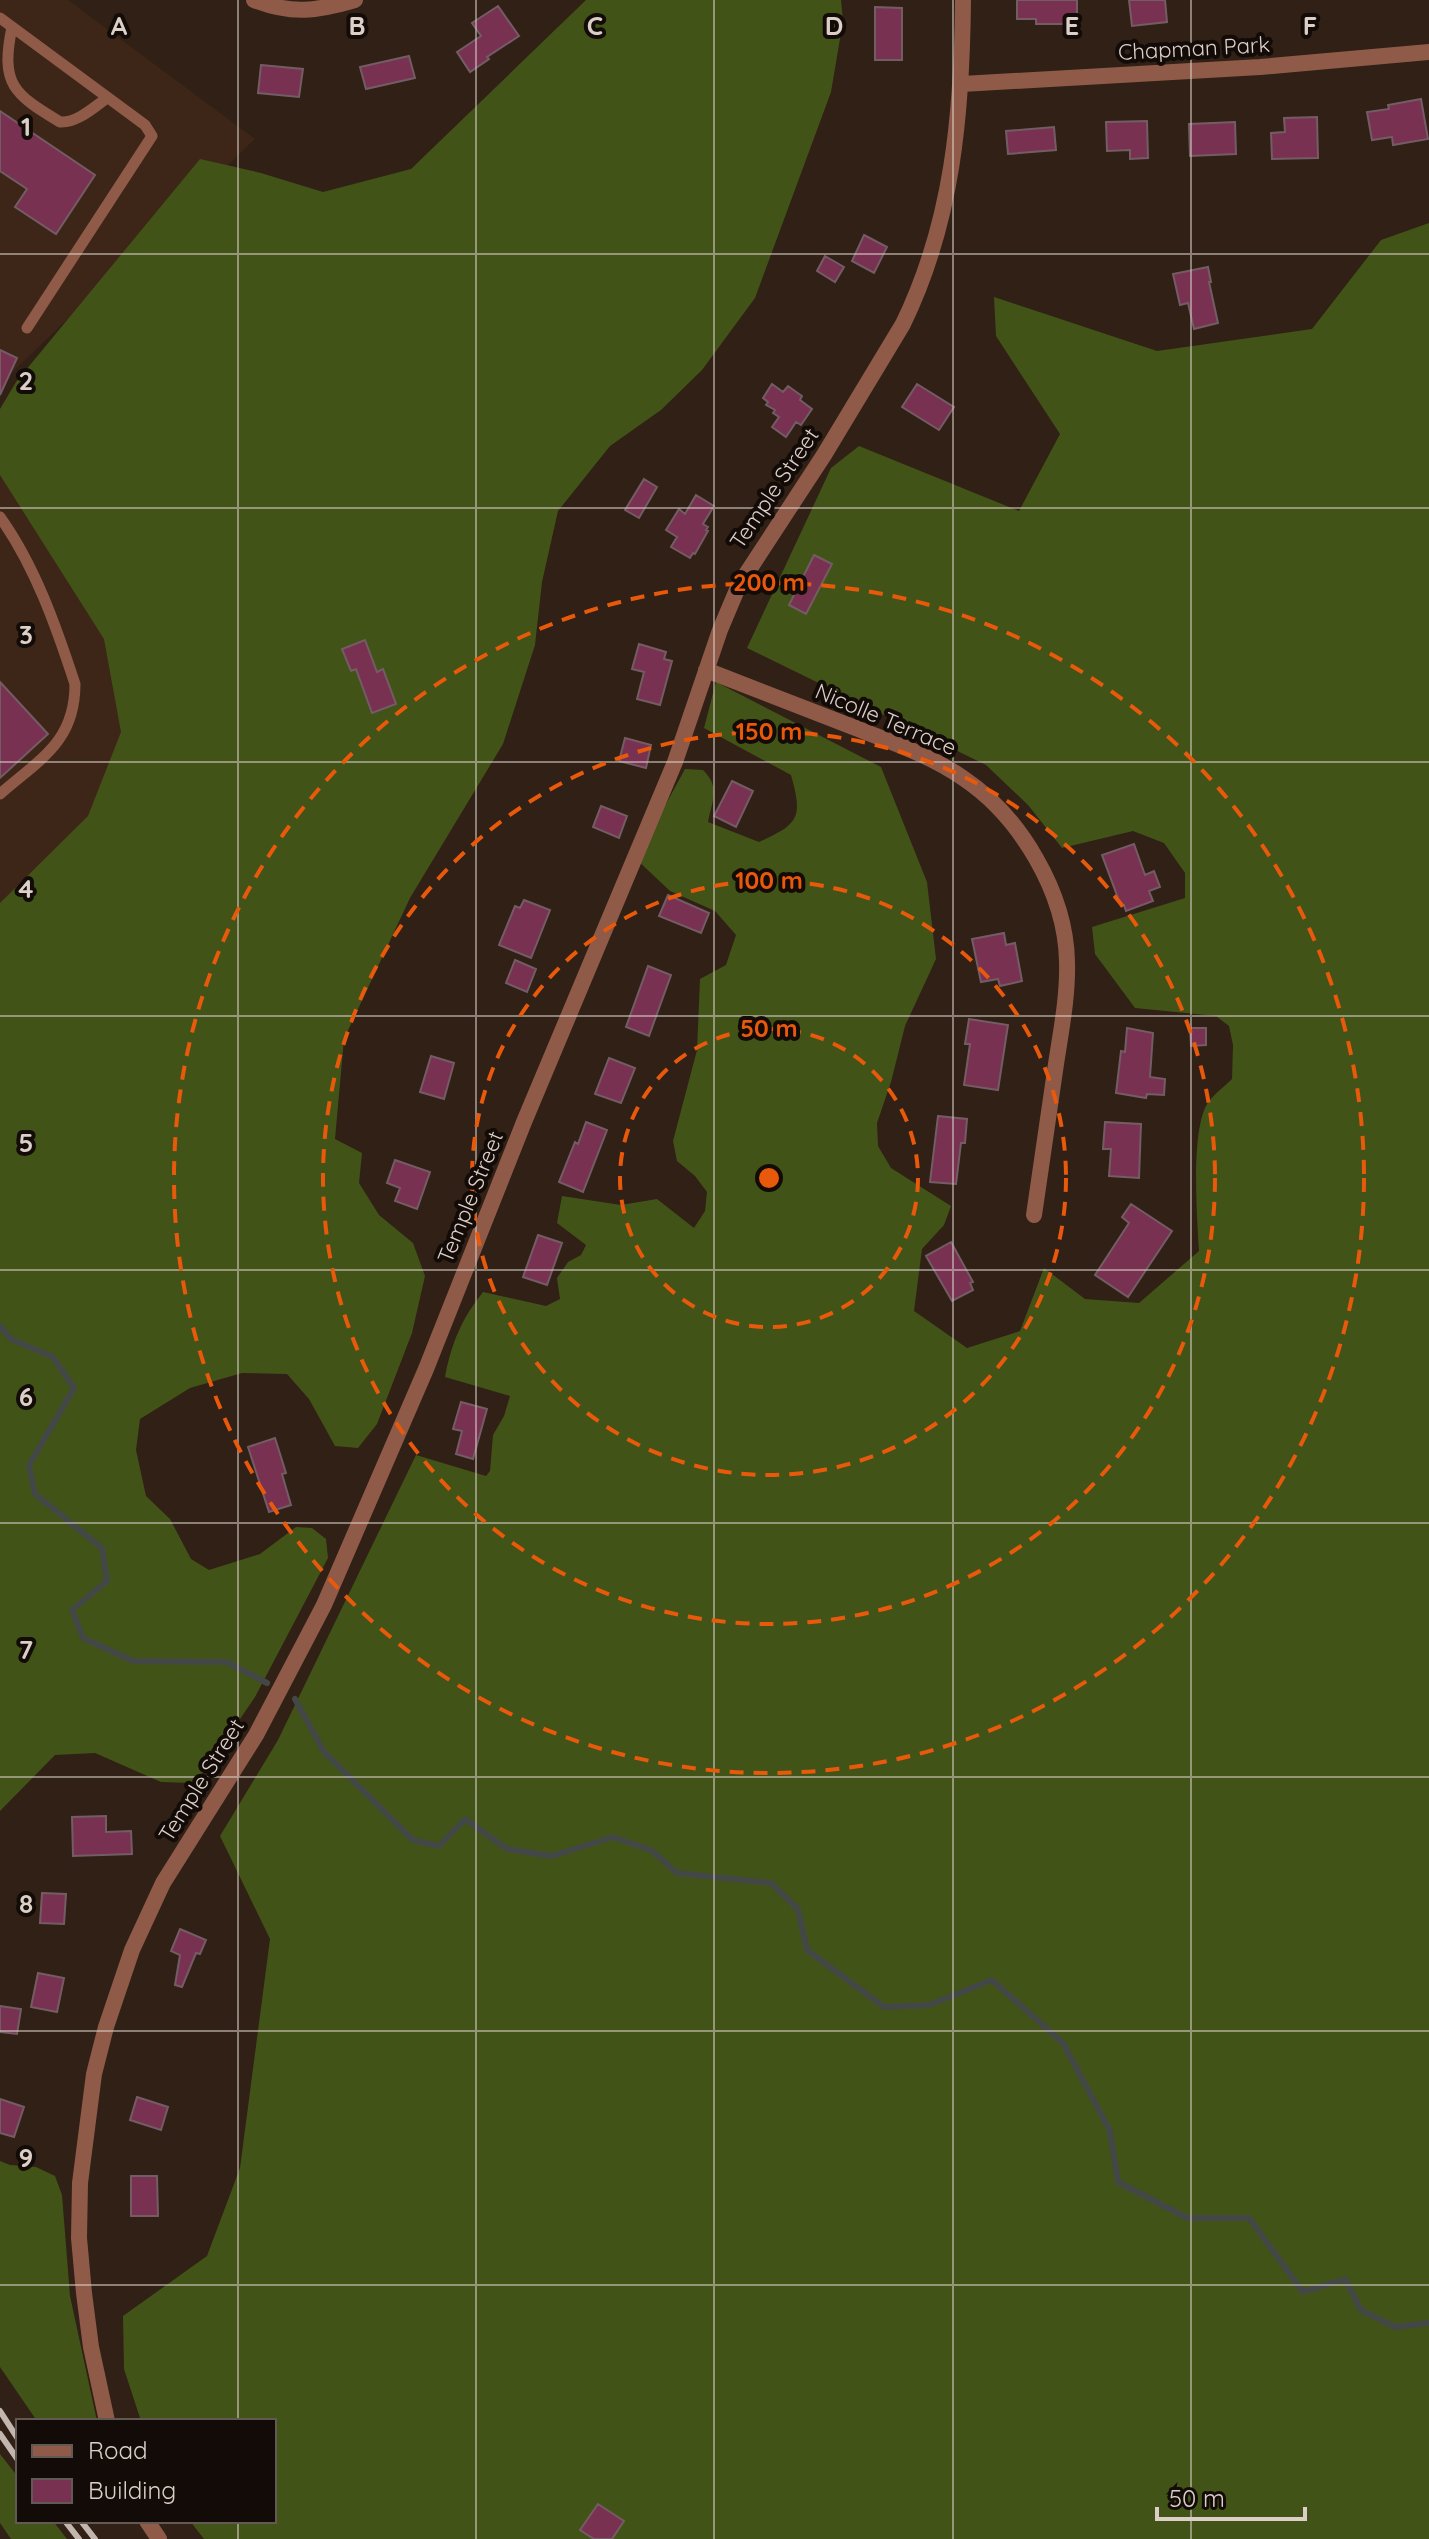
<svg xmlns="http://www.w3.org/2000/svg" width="1429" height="2539" font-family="Quicksand,sans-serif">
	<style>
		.built { fill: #3d2617 }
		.forest { fill: #425318 }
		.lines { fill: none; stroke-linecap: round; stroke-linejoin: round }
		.stream { stroke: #434846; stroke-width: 6 }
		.building { fill: #793151; stroke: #735c64; stroke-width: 2 }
		.lane { stroke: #8f5a48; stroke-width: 11 }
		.street { stroke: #8f5a48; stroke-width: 16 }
		.rail { stroke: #c3b6ae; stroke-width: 6 }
		.grid { fill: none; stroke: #dbcfc8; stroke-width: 2; stroke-opacity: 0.55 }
		.ring { fill: none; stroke: #e8590c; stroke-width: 4; stroke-dasharray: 14 10 }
		.labels { text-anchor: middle; stroke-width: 8; stroke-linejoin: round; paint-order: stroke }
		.street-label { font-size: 22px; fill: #dbcfc8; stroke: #130b07 }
		.grid-label { font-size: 26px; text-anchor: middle; font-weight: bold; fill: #dbcfc8; stroke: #130b07; stroke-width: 8; stroke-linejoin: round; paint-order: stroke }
		.centre { fill: #e8590c; stroke: #130b07; stroke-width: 4 }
		.ring-label { font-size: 24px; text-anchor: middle; font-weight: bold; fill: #e8590c; stroke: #130b07; stroke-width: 8; stroke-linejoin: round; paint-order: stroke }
	</style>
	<rect width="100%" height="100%" fill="#302015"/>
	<!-- built -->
	<path class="built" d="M0,0H68L255,139L0,384Z
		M0,442L212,712L0,917Z"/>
	<!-- forest -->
	<path class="forest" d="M586,0H841L843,21L831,92L755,298L702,370L661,410L610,446L558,511L542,582L535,645L503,744L410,898L344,1039L335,1139L362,1153L359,1183L379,1215L413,1243L425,1276L412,1333L377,1424L358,1448L335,1446L309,1399L287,1374L242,1373L190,1388L140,1419L136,1450L146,1496L170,1519L191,1559L209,1570L260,1554L296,1527L312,1528L326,1539L328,1558L255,1697L204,1772L192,1783L161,1782L95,1753L55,1755L0,1811V903L88,816L121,732L104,639L0,475V409L16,382L200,159L261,173L323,192L411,169Z
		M1429,223V2539H204L190,2521H274V2421H141L124,2369L123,2316L207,2256L240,2168L270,1939L220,1836L278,1740L416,1455L486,1476L490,1471L493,1435L504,1416L510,1396L445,1377C451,1344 462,1318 483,1292L546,1306L560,1299L557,1278L568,1262L581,1255L586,1245L557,1223L562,1196L621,1205L657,1199L694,1228L705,1211L707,1192L695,1176L677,1161L673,1141L697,1050L700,979L726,965L736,935L715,911L670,891L636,859L685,769L703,770C721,788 712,800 708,822L759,842C799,824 803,818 791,775L704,728L716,682L881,767L927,882L936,959L905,1026L891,1082L877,1123L878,1146L891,1168L951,1206L944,1225L922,1249L914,1311L967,1348L1020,1331L1044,1268L1085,1299L1139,1303L1199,1251C1197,1217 1191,1135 1206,1106C1211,1096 1224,1087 1232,1079L1233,1045L1229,1026L1216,1016L1135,1008L1095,954L1092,927L1185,898V873L1164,843L1133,831L1062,848L1028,805L986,765L747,648L831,468L859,446L1019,511L1060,434L996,336L994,297L1157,351L1312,329L1381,240Z
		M0,2161L10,2165L36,2167L55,2176L62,2195L70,2296L97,2421H37L0,2367Z
		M0,2454L18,2477V2521H53L67,2539H11L0,2523Z"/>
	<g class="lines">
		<!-- stream -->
		<path class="stream" d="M0,1326L11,1339L53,1357L74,1388L29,1465L35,1494L102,1548L107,1581L72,1610L83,1638L133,1661L227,1662L267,1683
			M295,1699L324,1752L413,1840L439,1846L465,1819L507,1849L552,1856L613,1837L651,1850L677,1873L771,1883L798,1909L807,1950L884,2007L929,2005L992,1980L1063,2043L1110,2131L1118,2182L1187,2218H1249L1303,2292L1345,2279L1361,2310L1395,2327L1429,2323"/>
	</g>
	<!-- building -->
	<path class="building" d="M1017,0H1077V24H1036V19H1017Z
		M1129,0H1165L1167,22L1132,26Z
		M498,6L519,36L487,57L489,59L470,72L457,52L481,36L472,23Z
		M875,7L902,8V60H875Z
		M409,56L415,78L366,89L360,67Z
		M261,65L303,69L299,97L258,93Z
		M1421,99L1428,139L1393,145L1392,137L1372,140L1367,112L1389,109L1388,105Z
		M0,111L95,175L56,234L15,207L27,189L0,171Z
		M1317,117L1318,158L1272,159L1271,133L1285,132L1284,118Z
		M1147,121L1148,158L1130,159V150L1107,151L1106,122Z
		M1235,122L1236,154L1190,156L1189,124Z
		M1054,127L1056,150L1008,154L1006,131Z
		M864,235L887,247L874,273L852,261Z
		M825,256L844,267L835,282L817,271Z
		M1208,267L1211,282H1209L1218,323L1194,329L1188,303L1180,305L1173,274Z
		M0,350L17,358L0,395Z
		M772,384L783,392L788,386L802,396L800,400L812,409L801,425L796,422L786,437L772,427L779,417L773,413L775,410L766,405L768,402L763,398Z
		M917,384L954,407L939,430L902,407Z
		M644,479L657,487L639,518L625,510Z
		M696,495L714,506L703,524L708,527L706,530L708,531L695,554L693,553L690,558L671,547L677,537L666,530L679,509L685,514Z
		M814,555L832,564L806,614L789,605Z
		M365,640L377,672L383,669L396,704L372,713L356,669L351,671L342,649Z
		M639,644L666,652L664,659L672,661L660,705L637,699L644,672L632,669Z
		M0,682L48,734L0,778Z
		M625,738L651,745L646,768L619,761Z
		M732,781L753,791L736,827L714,816Z
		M601,806L627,816L619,838L593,827Z
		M1134,844L1145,875L1154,871L1160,887L1149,891L1153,901L1126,911L1124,905L1121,906L1102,855Z
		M668,895L709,913L701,933L659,916Z
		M524,900L550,910L531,958L499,945L515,906L520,908Z
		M1004,933L1006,945L1015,943L1022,981L1000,986L998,979L981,982L972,939Z
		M515,960L536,969L527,992L506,983Z
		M648,966L671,975L649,1036L626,1027Z
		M969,1019L1008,1025L998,1090L964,1085L970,1044H965Z
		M1127,1028L1153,1033L1150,1077L1165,1079L1164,1095L1147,1094L1146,1098L1116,1093L1121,1051L1125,1052Z
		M1190,1028H1206V1045L1191,1046Z
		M431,1056L454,1063L444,1099L420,1092Z
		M609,1058L635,1068L621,1103L595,1094Z
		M938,1116L967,1119L965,1143H961L956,1184L930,1182Z
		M586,1122L607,1130L583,1192L559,1182L575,1142L578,1144Z
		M1105,1122L1141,1124L1139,1178L1109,1176L1111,1149H1103Z
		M395,1160L430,1172L417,1209L395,1201L400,1188L387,1183Z
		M1131,1204L1172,1231L1128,1297L1095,1275L1129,1223L1122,1217Z
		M538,1235L562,1243L547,1285L523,1277Z
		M951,1242L973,1282L970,1283L973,1290L952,1301L926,1256Z
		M461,1402L487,1409L473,1459L456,1454L462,1431L453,1429Z
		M275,1438L286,1473L282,1474L291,1505L269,1512L248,1447Z
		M106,1816V1832L131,1831L132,1854L73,1856L72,1817Z
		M42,1893L66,1894L64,1924L40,1923Z
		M180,1929L206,1940L200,1954L196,1953L182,1987L175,1985L180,1955L171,1951Z
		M38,1973L64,1978L57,2012L31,2007Z
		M0,2006L21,2009L17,2034L0,2032Z
		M137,2097L168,2107L161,2130L130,2120Z
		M0,2099L24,2107L14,2137L0,2133Z
		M131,2176H157L158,2216H131Z
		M598,2504L624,2521L612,2539H594L580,2530Z"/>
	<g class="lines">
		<!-- lane -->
		<path class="lane" d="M0,18L145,125L152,136L27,328
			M12,27C0,85 14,94 60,122C77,123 93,108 107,98
			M0,517C35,566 56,626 75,684C75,742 40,759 0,794"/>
		<!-- street -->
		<path class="street" d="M254,0C292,15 317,11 355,0
			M962,84L1260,67L1429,52
			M706,670C755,689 804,708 853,727C891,742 930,755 963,778C1020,816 1066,893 1067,962C1068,996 1061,1031 1056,1064C1049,1114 1041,1165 1034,1215
			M107,2421L91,2347L84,2293L79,2238L80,2183L94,2074L106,2027L132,1950L163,1883L256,1735L324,1605L426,1369L524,1122L675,762L720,630L739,585L824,455L903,324C953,221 962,113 963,0
			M147,2521L159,2539"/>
		<!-- rail -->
		<path class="rail" d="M0,2411L18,2439
			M0,2434L18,2460
			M65,2521L79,2539
			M81,2521L95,2539"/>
	</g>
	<!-- grid -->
	<path class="grid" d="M238,0V2421M476,0V2539M714,0V2539M953,0V2539M1191,0V2539M0,254H1429M0,508H1429M0,762H1429M0,1016H1429M0,1270H1429M0,1523H1429M0,1777H1429M0,2031H1429M0,2285H1429M238,2521V2539"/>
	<!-- distance rings -->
	<g class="ring">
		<circle cx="769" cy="1178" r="149"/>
		<circle cx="769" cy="1178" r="297"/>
		<circle cx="769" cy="1178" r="446"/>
		<circle cx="769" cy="1178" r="595"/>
	</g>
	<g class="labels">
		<!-- street labels -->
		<g class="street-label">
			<text transform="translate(1194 48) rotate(-3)" y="8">Chapman Park</text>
			<text transform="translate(774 488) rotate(-56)" y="8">Temple Street</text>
			<text transform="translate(886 719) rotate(23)" y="8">Nicolle Terrace</text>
			<text transform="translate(470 1197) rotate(-68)" y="8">Temple Street</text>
			<text transform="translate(201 1780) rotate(-58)" y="8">Temple Street</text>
		</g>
	</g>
	<g class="grid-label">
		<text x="119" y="35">A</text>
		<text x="357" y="35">B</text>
		<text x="595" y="35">C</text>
		<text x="834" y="35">D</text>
		<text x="1072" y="35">E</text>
		<text x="1310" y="35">F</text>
		<text x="26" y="136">1</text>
		<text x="26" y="390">2</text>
		<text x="26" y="644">3</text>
		<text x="26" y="898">4</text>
		<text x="26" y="1152">5</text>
		<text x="26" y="1406">6</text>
		<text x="26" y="1659">7</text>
		<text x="26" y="1913">8</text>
		<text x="26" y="2167">9</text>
	</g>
	<circle cx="769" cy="1178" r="12" class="centre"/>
	<g class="ring-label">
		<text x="769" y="591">200 m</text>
		<text x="769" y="740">150 m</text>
		<text x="769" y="889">100 m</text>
		<text x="769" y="1037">50 m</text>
	</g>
	<!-- legend -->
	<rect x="16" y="2419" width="260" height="104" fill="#130b07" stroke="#635954" stroke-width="2"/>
	<rect x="32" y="2445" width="40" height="12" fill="#8f5a48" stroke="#635954" stroke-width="2"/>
	<text x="88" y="2459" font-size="24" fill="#dbcfc8">Road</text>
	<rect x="32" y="2479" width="40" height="24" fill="#793151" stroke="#635954" stroke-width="2"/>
	<text x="88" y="2499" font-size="24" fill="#dbcfc8">Building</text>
	<!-- scale -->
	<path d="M1157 2507v12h148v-12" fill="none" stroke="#dbcfc8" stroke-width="4"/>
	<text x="1169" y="2507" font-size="24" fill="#dbcfc8" stroke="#130b07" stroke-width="6" paint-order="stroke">50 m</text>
</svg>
